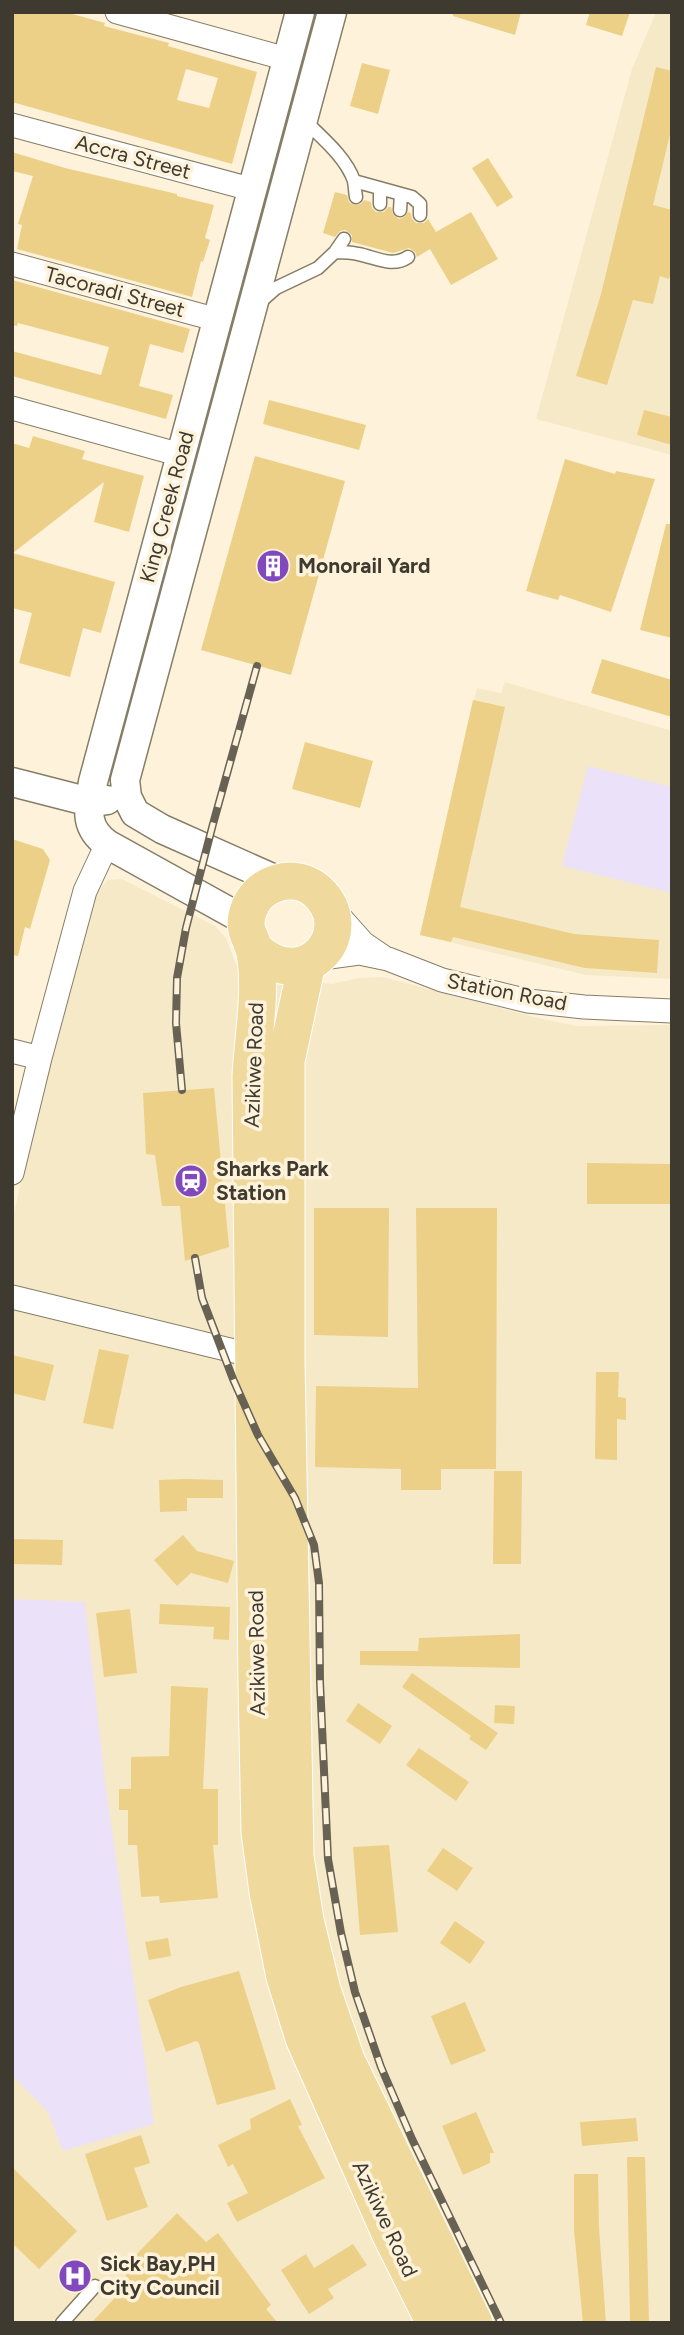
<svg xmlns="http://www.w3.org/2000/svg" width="684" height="2335" font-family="Figtree,sans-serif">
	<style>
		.built { fill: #f6e9c8 }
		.green { fill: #ebe2f9 }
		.building { fill: #ecd088; fill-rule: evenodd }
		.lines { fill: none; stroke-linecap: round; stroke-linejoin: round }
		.service-casing { stroke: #867d66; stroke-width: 15 }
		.minor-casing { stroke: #867d66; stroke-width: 25 }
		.tertiary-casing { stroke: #867d66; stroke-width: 31 }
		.primary-casing { stroke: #fff; stroke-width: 39 }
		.service { stroke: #fff; stroke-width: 12 }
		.minor { stroke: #fff; stroke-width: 23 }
		.tertiary { stroke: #fff; stroke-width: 28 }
		.primary { stroke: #efd99d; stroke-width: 37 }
		.rail-casing { stroke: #676254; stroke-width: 8 }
		.rail { stroke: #fef3da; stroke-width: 5; stroke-dasharray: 16; stroke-linecap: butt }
		.labels { text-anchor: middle; stroke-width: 7; stroke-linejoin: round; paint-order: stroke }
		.street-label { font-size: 21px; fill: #3e3a30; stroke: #fef3da }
		.poi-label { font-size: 21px; font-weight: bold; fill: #3e3a30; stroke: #fef3da; text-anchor: start }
	</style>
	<rect width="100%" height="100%" fill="#fef3da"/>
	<!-- built -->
	<path class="built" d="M656,12H672V455L536,419L632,69Z
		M505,682L672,731V979L586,975L420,935L477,688L501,693Z
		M122,879L215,926L226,938L236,964L271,978L332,984L359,978L383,977L538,1018L577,1026L672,1025V2323H12V1222L43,1083L96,893L108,880Z"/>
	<!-- green -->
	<path class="green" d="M588,766L672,787V893L562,866Z
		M12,1599L85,1602L105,1781L154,2124L63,2151L48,2112L12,2075Z"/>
	<!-- building -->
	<path class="building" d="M12,12H65L105,23L104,26L169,43L168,46L257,72L232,164L12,102ZM186,69L218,78L209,108L177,100Z
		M453,12H521L515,35L453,16Z
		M590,12H630L622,36L586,25Z
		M362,63L390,70L378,114L350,106Z
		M656,67L672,71V126L653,205L672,210V267L669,279L660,276L653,304L633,300L607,385L576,376L601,294Z
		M12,152L65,168L177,194V196L214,205L205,238L210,240L203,262L201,261L192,297L17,249L22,225L18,224L33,176L12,171Z
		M488,158L513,197L497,207L472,168Z
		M335,192L347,195L349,202L354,205L361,204L364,200L371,202L372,208L376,212H384L388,207H391L393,214L399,219L404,217L408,212L411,213L412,219L416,223H424L428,219L436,232L471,212L498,259L451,285L430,249L417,257L415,252L409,248L393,253L352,242V235L345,230L340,231L335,237L323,233Z
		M12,280L190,329L183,353L150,344L139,386L173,395L166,419L12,376V351L101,375L109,347L18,323L17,326L12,325Z
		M269,400L366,425L359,450L263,424Z
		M644,410L672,417V445L637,435Z
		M33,436L85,451L82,459L144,476L129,532L94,522L104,482L13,553L115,582L101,633L83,628L70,677L19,663L32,613L12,608V443L29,448Z
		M255,456L345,481L291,675L201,650Z
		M565,459L615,474L616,471L655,479L611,612L560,595L558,600L526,591Z
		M666,524H672V638L640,630Z
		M602,659L672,680V717L591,693Z
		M473,700L505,707L460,907L574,934L659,940L657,973L585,968L453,937L451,942L420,935Z
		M305,742L373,761L360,808L292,789Z
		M12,839L43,849L50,860L30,929L25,927L18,956L12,955Z
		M214,1088L229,1247L185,1261L180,1206H162L155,1155L146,1154L143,1093Z
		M587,1163L672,1164V1204H587Z
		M314,1208H389L388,1337L314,1335Z
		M416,1208H497L496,1469H441V1490H401V1469L315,1467L316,1386L418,1388Z
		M99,1349L129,1355L113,1429L83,1423Z
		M12,1355L54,1365L45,1401L12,1393Z
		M596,1372H619L618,1397L626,1398V1420L617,1419V1460L595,1459Z
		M494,1471H522L521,1564H493Z
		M186,1479L223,1480V1498H187V1511L160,1512L159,1480Z
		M183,1535L197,1551L234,1561L228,1583L191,1573L177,1586L154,1560Z
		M12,1539L63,1540L62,1565L12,1564Z
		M160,1604L230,1607L229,1640L213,1639L214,1627L159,1624Z
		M130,1609L137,1673L104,1677L96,1613Z
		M520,1634V1668L360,1665V1651H418L419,1638Z
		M412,1673L498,1733L486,1750L469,1739L471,1736L402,1687Z
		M171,1686L208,1688L203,1789H218V1845H213L218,1898L160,1903L159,1896L141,1897L137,1845H128V1810H119V1789H131V1757L169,1756Z
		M358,1703L392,1726L380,1744L346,1721Z
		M495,1705L515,1706L514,1724L494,1723Z
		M419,1748L469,1782L456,1801L406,1765Z
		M389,1845L398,1932L360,1935L353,1847Z
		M443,1848L473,1868L457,1891L427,1871Z
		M455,1921L485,1942L470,1964L440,1943Z
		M168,1938L171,1956L149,1960L145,1942Z
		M239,1971L276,2089L217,2105L199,2043L196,2041L166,2052L148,2000L181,1987Z
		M465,2002L486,2051L451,2065L431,2016Z
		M290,2099L302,2125L298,2126L325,2178L237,2222L227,2203L248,2193L233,2164L228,2167L218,2145L251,2129L250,2119Z
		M476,2112L494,2153H490V2163L463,2175L442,2126Z
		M636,2118L638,2141L582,2146L580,2122Z
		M141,2135L150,2163L134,2168L148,2207L107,2221L85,2154Z
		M627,2157H645L649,2323H630Z
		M12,2167L77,2231L39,2269L12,2243Z
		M574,2174H598L599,2228L606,2323H583L574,2230Z
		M177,2213L206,2242L218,2233L271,2305L266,2309L278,2323H91L129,2283L123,2268Z
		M353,2244L367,2265L328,2289L334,2298L309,2314L281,2270L306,2254L314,2268Z"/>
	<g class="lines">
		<defs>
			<path id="service" d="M304,120C321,137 346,157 354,181C355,186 355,192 356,197
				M354,181L412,197L420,204V215
				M380,204V188
				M400,210L401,194
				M335,252C343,252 350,252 358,254C375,257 392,268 408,257
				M260,302L276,288L318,268L335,252L344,239
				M62,2323L95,2286"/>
			<path id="minor" d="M117,12L287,59
				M12,125L254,190
				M12,264L218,320
				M12,408L181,455
				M331,907L363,943L382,956
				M315,959L359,953L388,959L442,980L528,1001L584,1007L672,1011
				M12,1051L40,1058
				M12,1173L40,1058L85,891L107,844
				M12,1297L255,1356"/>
			<path id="tertiary" d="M12,782L90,802L107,800
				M281,882L162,829L135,813L127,797L125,780L332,12
				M246,921L107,844C83,826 89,809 93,782L300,12"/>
			<path id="primary" d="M255,950C305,997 361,931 317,891C294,871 256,883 248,912C242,931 252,937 255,953C262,990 253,1038 251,1076L257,1685L260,1832L268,1892L285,1977L304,2038L391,2235L435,2323
				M307,963L286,1061V1361L295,1857L305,1920L322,1990L346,2060L474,2323"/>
		</defs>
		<!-- service casing -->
		<use href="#service" class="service-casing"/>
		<!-- minor casing -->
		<use href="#minor" class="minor-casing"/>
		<!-- tertiary casing -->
		<use href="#tertiary" class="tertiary-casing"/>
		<!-- primary casing -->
		<use href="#primary" class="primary-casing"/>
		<!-- service -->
		<use href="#service" class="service"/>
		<!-- minor -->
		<use href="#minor" class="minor"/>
		<!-- tertiary -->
		<use href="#tertiary" class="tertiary"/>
		<!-- primary -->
		<use href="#primary" class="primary"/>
		<defs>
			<path id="rail" d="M182,1090L176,1023L177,978L186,928L213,824L257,666
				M195,1258L202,1298L233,1379L258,1435L295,1498L314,1545L319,1583L320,1682L328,1859L341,1933L355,1992L381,2067L412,2139L501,2323"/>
		</defs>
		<!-- rail casing -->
		<use href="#rail" class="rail-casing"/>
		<!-- rail -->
		<use href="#rail" class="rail"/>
	</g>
	<!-- icons -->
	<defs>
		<symbol id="building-disc" viewBox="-11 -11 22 22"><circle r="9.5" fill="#8248be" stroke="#fef3da"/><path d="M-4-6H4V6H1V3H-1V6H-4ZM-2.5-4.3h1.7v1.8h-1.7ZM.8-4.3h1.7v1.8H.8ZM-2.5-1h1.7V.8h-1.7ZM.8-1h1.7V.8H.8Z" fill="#fff"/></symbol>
		<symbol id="station-disc" viewBox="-11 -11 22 22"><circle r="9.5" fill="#8248be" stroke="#fef3da"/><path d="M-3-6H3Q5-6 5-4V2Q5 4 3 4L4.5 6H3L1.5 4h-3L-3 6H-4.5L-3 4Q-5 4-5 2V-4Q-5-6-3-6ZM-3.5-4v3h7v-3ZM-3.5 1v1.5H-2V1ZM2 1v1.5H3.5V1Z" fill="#fff"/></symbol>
		<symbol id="hospital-disc" viewBox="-11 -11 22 22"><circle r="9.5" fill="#8248be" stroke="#fef3da"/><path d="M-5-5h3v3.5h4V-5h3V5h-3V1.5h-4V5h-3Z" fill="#fff"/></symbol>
	</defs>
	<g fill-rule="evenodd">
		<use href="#building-disc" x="254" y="547" width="38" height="38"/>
		<use href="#station-disc" x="172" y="1162" width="38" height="38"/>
		<use href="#hospital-disc" x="56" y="2257" width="38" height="38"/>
	</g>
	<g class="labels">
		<!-- street labels -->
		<g class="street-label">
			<text transform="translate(133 157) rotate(15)" y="7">Accra Street</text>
			<text transform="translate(115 292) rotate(15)" y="7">Tacoradi Street</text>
			<text transform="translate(167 507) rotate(-75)" y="7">King Creek Road</text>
			<text transform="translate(507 992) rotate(11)" y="7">Station Road</text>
			<text transform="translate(254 1065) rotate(-88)" y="7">Azikiwe Road</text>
			<text transform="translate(257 1653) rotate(-91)" y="7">Azikiwe Road</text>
			<text transform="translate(385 2219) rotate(65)" y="7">Azikiwe Road</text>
		</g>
		<!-- poi labels -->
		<g class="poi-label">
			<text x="298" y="573">Monorail Yard</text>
			<text x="216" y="1176">Sharks Park<tspan x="216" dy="24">Station</tspan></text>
			<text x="100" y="2271">Sick Bay,PH<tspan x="100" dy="24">City Council</tspan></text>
		</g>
	</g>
	<!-- border -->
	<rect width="684" height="2335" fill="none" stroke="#3e3a30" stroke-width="28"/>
</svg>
